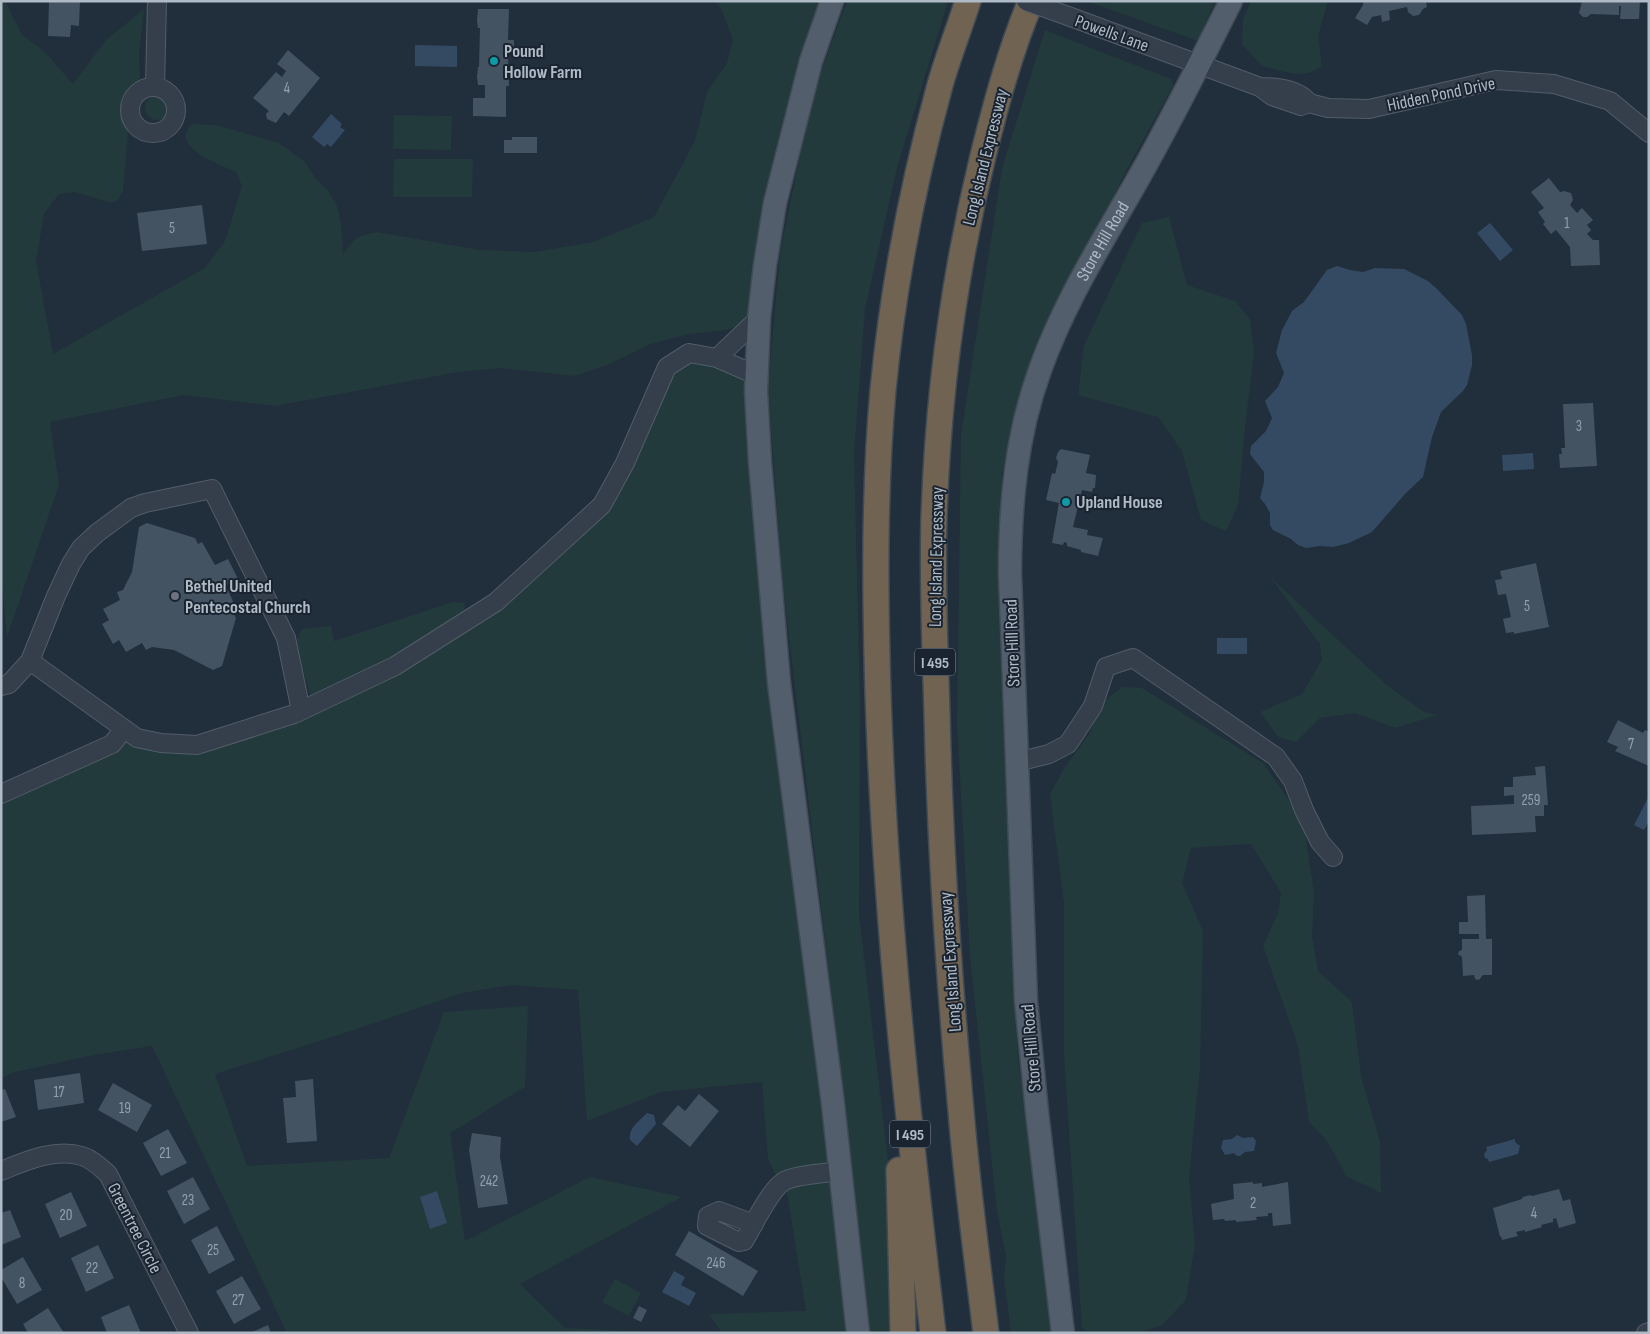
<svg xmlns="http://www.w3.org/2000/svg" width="1650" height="1334" font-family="'Sofia Sans Condensed',sans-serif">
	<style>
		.green { fill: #233a3c }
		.water { fill: #344a63 }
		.building { fill: #445362 }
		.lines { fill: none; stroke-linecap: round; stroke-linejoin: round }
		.minor-casing { stroke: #525d69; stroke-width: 20 }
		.major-casing { stroke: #414b57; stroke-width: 25 }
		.highway-casing { stroke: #3f4a56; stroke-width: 28 }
		.minor { stroke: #353f4b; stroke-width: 18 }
		.major { stroke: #525e6b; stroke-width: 22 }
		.highway { stroke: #716351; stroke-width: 25 }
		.minor-bridge-casing { stroke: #525d69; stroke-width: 20; stroke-linecap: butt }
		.minor-bridge { stroke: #353f4b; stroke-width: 18 }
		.culture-dot { fill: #0f9aa8; stroke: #1a2430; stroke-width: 2 }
		.worship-dot { fill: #6b7280; stroke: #1a2430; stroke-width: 2 }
		.labels { text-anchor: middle; stroke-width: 4; stroke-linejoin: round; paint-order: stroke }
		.number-label { font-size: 15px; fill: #94a0ae }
		.shield { fill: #1a2430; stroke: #828d9a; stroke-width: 1 }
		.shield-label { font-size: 16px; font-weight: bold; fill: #afbac7 }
		.street-label { font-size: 18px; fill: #afbac7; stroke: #1a2430 }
		.poi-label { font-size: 18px; font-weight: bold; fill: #afbac7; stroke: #1a2430; text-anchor: start }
	</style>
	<rect width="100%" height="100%" fill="#212e3b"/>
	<!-- green -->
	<path class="green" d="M1,1H5L22,35L44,51L73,84L106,40L144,9L139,54L140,87L132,100L130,109L123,192L117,201L112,203L75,192L59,194L44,214L36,261L53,354L205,268L225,241L242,186L236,172C222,165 190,155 186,138C185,134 187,130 189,126L194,124L216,125L279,143L305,162L316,179L329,192L337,206L341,224L343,255C354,238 356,236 377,232L480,250L535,252L593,242L654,217L695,141L707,92L727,63L733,40L722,11L715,1H832L759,318L726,330L689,334L650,344L607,365L575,376L500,368L458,372L275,406L183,395L50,422L59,485L7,637L1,577Z
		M847,1H948L897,168L865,309L854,454L860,699L859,914L889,1169L893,1333H870L846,1116L783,586L768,388L780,253L812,96Z
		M1086,1H1215L1199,39L1195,40Z
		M1251,1H1328L1318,36L1322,67L1309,73L1294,74L1262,66L1242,44L1243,19Z
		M1045,30L1171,79L1173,86L1126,171L1031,365L1002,473L999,619L1018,1058L1055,1333H1011L1004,1279L1006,1256L997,1211L970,957L957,722L961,435L1002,168Z
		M145 108a12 12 0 1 1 24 0a12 12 0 1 1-24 0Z
		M394,115L452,116L451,150L393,149Z
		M394,159H473L472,197H393Z
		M1169,217L1187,285L1235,301L1250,319L1254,352L1245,428L1238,505L1226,531L1201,520L1182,451L1158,417L1078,395L1084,345L1142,223Z
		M693,360L756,375L858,1333H722L709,1314L806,1311L785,1180L783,1181L775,1174L768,1159L762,1082L661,1092L587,1121L578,990L512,985L462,993L354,1030L215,1074L247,1166L389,1158L444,1012L528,1006L525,1087L450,1133L465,1241L590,1177L682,1197L520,1284L565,1328L669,1333H287L152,1046L94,1055L15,1072L1,1078V792L131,731L202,741L313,705L295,643L302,629L331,626L334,641L453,602L465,603L464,622L599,519L675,374L684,365Z
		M1270,577L1387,685L1424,712L1437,715L1395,728L1355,713L1320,718L1296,742L1278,737L1260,712L1302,694L1322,660L1320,644Z
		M1122,687L1142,688L1263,763L1303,820L1314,892L1312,936L1318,971L1352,1002L1361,1076L1380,1142L1381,1193L1346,1176L1328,1142L1309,1122L1298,1046L1263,946L1278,913L1281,893L1251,844L1191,848L1182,883L1203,931L1200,1067L1189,1177L1195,1244L1186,1300L1162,1325L1138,1333H1089L1082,1328L1064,1055V904L1050,794L1065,767L1089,734L1103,702Z
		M615,1279L641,1293L629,1316L602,1302Z"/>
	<!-- water -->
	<path class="water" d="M415,45L457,46V67L415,66Z
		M331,114L342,124L340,127L345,130L331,147L327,144L324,147L312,137Z
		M1490,223L1513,250L1500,261L1477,233Z
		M1337,266L1350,270L1363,272L1375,268L1404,269L1428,281L1437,289L1462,315L1466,324L1472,355V365L1467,385L1463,391L1441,412L1432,437L1423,477L1405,494L1372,532L1349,543L1333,547L1320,546L1306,548L1298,545L1291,539L1273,530L1270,525V513L1265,504L1260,498L1264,482V472L1250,454L1251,446L1266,431L1272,418L1265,401L1278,387L1284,373L1276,353L1282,330L1292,311L1304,302L1327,270Z
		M1533,453L1534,469L1503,471L1502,455Z
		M1217,638H1247V654H1217Z
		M1649,796V821L1644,830L1634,825Z
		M647,1113L654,1115L656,1124L637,1146L630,1140C628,1128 639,1121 647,1113Z
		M1237,1135L1243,1138L1253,1137L1256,1141L1254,1151L1245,1152L1240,1156H1237L1234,1153L1225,1155L1221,1148L1223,1140L1232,1139Z
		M1515,1139V1142L1520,1146L1518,1154L1489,1162L1488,1159L1485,1158L1484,1154L1487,1150L1486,1147Z
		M437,1191L447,1223L430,1229L420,1197Z
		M674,1271L685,1277L681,1285L696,1293L689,1306L662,1292Z"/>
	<!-- building -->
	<path class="building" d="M49,1H80L79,26L71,25L70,37L48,36Z
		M1363,1H1426L1427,7L1423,9L1419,15L1413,16L1408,12L1407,7L1389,11L1390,20L1382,22L1381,15L1372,17L1367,25L1355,18L1363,5Z
		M1582,1H1640L1639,19H1620L1621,6H1619V15L1591,14L1587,17H1583L1579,13Z
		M478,9H509L508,40H514V54H508L509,86H506V117L473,116V98H485V85H478L477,77L478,67H479L480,28H478L477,21Z
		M288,50L320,78L289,116L284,112L276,123L267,119L266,114L269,111L253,98L276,72L282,77L286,71L277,64Z
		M512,137H537V153H504V140H512Z
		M1549,178L1560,192L1564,191L1571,193L1573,200L1570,205L1577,213L1582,208L1593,220L1587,225L1591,230L1587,234L1593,240H1599L1600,265L1571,266L1570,247L1556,230L1551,234L1543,224L1545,222L1538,212L1544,208L1531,192Z
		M202,205L207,244L142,251L137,213Z
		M1593,403L1597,466L1560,468L1559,454H1562L1561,448H1565L1563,404Z
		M1061,449L1090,455L1086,473L1096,475L1095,488H1093L1092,492L1082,490L1073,527L1088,530L1087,535L1103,538L1098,556L1081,552V550L1067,546V543L1064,542L1063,545L1052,543L1059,503L1046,500L1052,473L1055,474L1058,462L1056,458L1058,452Z
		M147,523L195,538L198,544L202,542L215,565L228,559L238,579L226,586L237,610L233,612L236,618L222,666L213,670L174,650L152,647L146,650L142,643L126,652L119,640L113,644L102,624L109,620L103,609L120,600L117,592L123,590L132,572L139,527Z
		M1536,563L1549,627L1514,634V632L1506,633L1503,619L1511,617L1506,594L1498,595L1495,580L1502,579L1500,571Z
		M1618,720L1643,733L1645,730L1649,732V766L1615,751L1618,747L1607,742Z
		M1545,766L1548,805H1544V816H1535L1536,832L1472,835L1471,806L1514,804V795L1504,796V787H1513V777L1536,775L1535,767Z
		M1485,895L1486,939H1492V975H1483L1479,980L1475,979L1474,975L1463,976L1462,957L1458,954L1459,951L1462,950V939H1479V934H1459V922H1468L1467,896Z
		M80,1073L84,1103L38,1110L34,1080Z
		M313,1079L317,1141L287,1143L283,1098L296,1097L295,1081Z
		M113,1083L152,1105L137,1132L98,1110Z
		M5,1089L16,1117L1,1122V1090Z
		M699,1094L719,1111L690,1147L662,1124L678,1105L685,1111Z
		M168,1129L187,1163L161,1176L143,1143Z
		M472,1133L501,1137L500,1157L508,1204L478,1208L469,1150Z
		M193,1177L210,1209L184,1224L167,1191Z
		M1253,1182V1184L1262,1183V1187L1288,1182L1291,1224L1273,1226L1272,1213H1268V1216L1256,1217L1257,1220L1236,1222V1220L1225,1221L1224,1219L1213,1220L1211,1204L1234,1199L1233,1184Z
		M1559,1189L1563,1201L1570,1199L1576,1223L1559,1228L1556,1218L1553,1219V1222L1541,1225L1542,1227L1525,1232V1230L1516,1232L1518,1236L1502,1240L1501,1236L1500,1237L1493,1208L1522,1199L1523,1197L1530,1195L1532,1196Z
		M71,1192L87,1226L60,1238L45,1204Z
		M10,1210L21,1237L1,1245V1213Z
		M217,1226L235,1260L209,1274L191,1240Z
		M689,1231L758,1271L743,1296L675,1255Z
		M98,1245L114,1278L86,1292L71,1258Z
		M23,1257L42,1290L17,1304L1,1277V1270Z
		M242,1276L261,1309L234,1324L216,1291Z
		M129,1305L141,1333H107L101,1317Z
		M639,1306L647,1310L641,1322L633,1318Z
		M48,1308L64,1333H28L23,1324Z
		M268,1325L271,1333H250Z"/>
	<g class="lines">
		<defs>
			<path id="minor" d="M1068,16L1260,87
				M155,87L157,1
				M1260,87C1277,87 1299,89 1309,103L1301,106L1272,96Z
				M130 110a23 23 0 1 1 46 0a23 23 0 1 1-46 0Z
				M1309,103L1328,108L1369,109L1496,80L1554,84L1610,101L1649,133
				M717,358L759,318
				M30,661L137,738L161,743L197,745L294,714L313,705L395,666L496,602L602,505L625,463L667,367L689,353L717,358L756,375
				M1,686L9,684L30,661L56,596L71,564L81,548L97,533L131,508L145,503L212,489L286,638L301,711
				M1017,762L1049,754L1068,744L1093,706L1106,667L1133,658L1276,757L1293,781L1304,810L1320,842L1333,857
				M1,794L112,744L124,729
				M1,1171C26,1161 55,1148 82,1156C92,1159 100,1167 108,1174L189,1333
				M754,1224L719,1211L708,1216L707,1226L739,1242L744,1241C753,1226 770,1190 783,1182C792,1175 827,1173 840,1171
				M1646,1333L1649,1332"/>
			<g id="major">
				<path d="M832,1L811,61L775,203L765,265L759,318L756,391L760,462L779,683L833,1104L858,1333"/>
				<path id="s1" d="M1063,1333L1037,1112L1026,1001L1010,574C1010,505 1016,436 1040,370C1064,302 1103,241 1138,179C1171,121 1201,61 1231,1"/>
			</g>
			<path id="highway" d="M899,1170L903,1333
				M933,1333C908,1120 885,908 878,694C875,593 874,490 883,390C893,287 913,184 940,85C948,57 959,29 968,1
				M986,1333C977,1259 967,1185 961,1111C949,979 940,846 937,713C935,648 932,582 934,517C938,395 954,274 983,156C996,104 1010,51 1031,1"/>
		</defs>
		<!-- minor casing -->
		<use href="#minor" class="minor-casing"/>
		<!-- major casing -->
		<use href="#major" class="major-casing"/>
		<!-- highway casing -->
		<use href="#highway" class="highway-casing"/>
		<!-- minor -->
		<use href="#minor" class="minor"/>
		<!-- major -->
		<use href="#major" class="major"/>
		<!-- highway -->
		<use href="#highway" class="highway"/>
		<defs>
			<path id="minor-bridge" d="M1026,1L1068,16"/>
		</defs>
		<!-- minor-bridge casing -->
		<use href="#minor-bridge" class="minor-bridge-casing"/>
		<!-- minor-bridge -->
		<use href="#minor-bridge" class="minor-bridge"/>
	</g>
	<!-- markers -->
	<g class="culture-dot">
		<circle cx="494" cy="61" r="5"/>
		<circle cx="1066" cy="502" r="5"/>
	</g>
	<circle class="worship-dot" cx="175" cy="596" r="5"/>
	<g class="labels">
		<!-- number labels -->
		<g class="number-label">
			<text x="287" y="93">4</text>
			<text x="1567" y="228">1</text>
			<text x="172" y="233">5</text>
			<text x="1579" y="431">3</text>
			<text x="1527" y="611">5</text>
			<text x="1631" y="749">7</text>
			<text x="1531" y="805">259</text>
			<text x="59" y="1097">17</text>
			<text x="125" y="1113">19</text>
			<text x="165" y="1158">21</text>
			<text x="489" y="1186">242</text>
			<text x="188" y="1205">23</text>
			<text x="1253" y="1208">2</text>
			<text x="1534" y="1218">4</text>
			<text x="66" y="1220">20</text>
			<text x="213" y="1255">25</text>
			<text x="716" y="1268">246</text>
			<text x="92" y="1273">22</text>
			<text x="22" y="1288">8</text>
			<text x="238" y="1305">27</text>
		</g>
		<!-- shield labels -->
		<g class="shield">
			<rect x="915" y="648.5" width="40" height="27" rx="4"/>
			<rect x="890" y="1120.5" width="40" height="27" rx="4"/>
		</g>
		<g class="shield-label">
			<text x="935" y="668">I 495</text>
			<text x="910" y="1140">I 495</text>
		</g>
		<!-- street labels -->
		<g class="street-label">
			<text transform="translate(1112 33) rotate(20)" y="6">Powells Lane</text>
			<text transform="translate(1441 94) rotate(-12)" y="6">Hidden Pond Drive</text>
			<text transform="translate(985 157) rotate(-76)" y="6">Long Island Expressway</text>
			<text dy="6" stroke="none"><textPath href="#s1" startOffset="1112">Store Hill Road</textPath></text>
			<text transform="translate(936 557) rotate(-89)" y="6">Long Island Expressway</text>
			<text transform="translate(1012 643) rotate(-92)" y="6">Store Hill Road</text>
			<text transform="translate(950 962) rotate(-94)" y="6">Long Island Expressway</text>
			<text transform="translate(1031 1048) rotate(-95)" y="6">Store Hill Road</text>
			<text transform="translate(135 1228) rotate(63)" y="6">Greentree Circle</text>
		</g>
		<!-- poi labels -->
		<g class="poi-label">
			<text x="504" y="57">Pound<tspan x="504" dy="21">Hollow Farm</tspan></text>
			<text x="1076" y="508">Upland House</text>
			<text x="185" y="592">Bethel United<tspan x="185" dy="21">Pentecostal Church</tspan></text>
		</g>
	</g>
	<!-- border -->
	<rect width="1650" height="1334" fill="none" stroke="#afbac7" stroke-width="5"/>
</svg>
